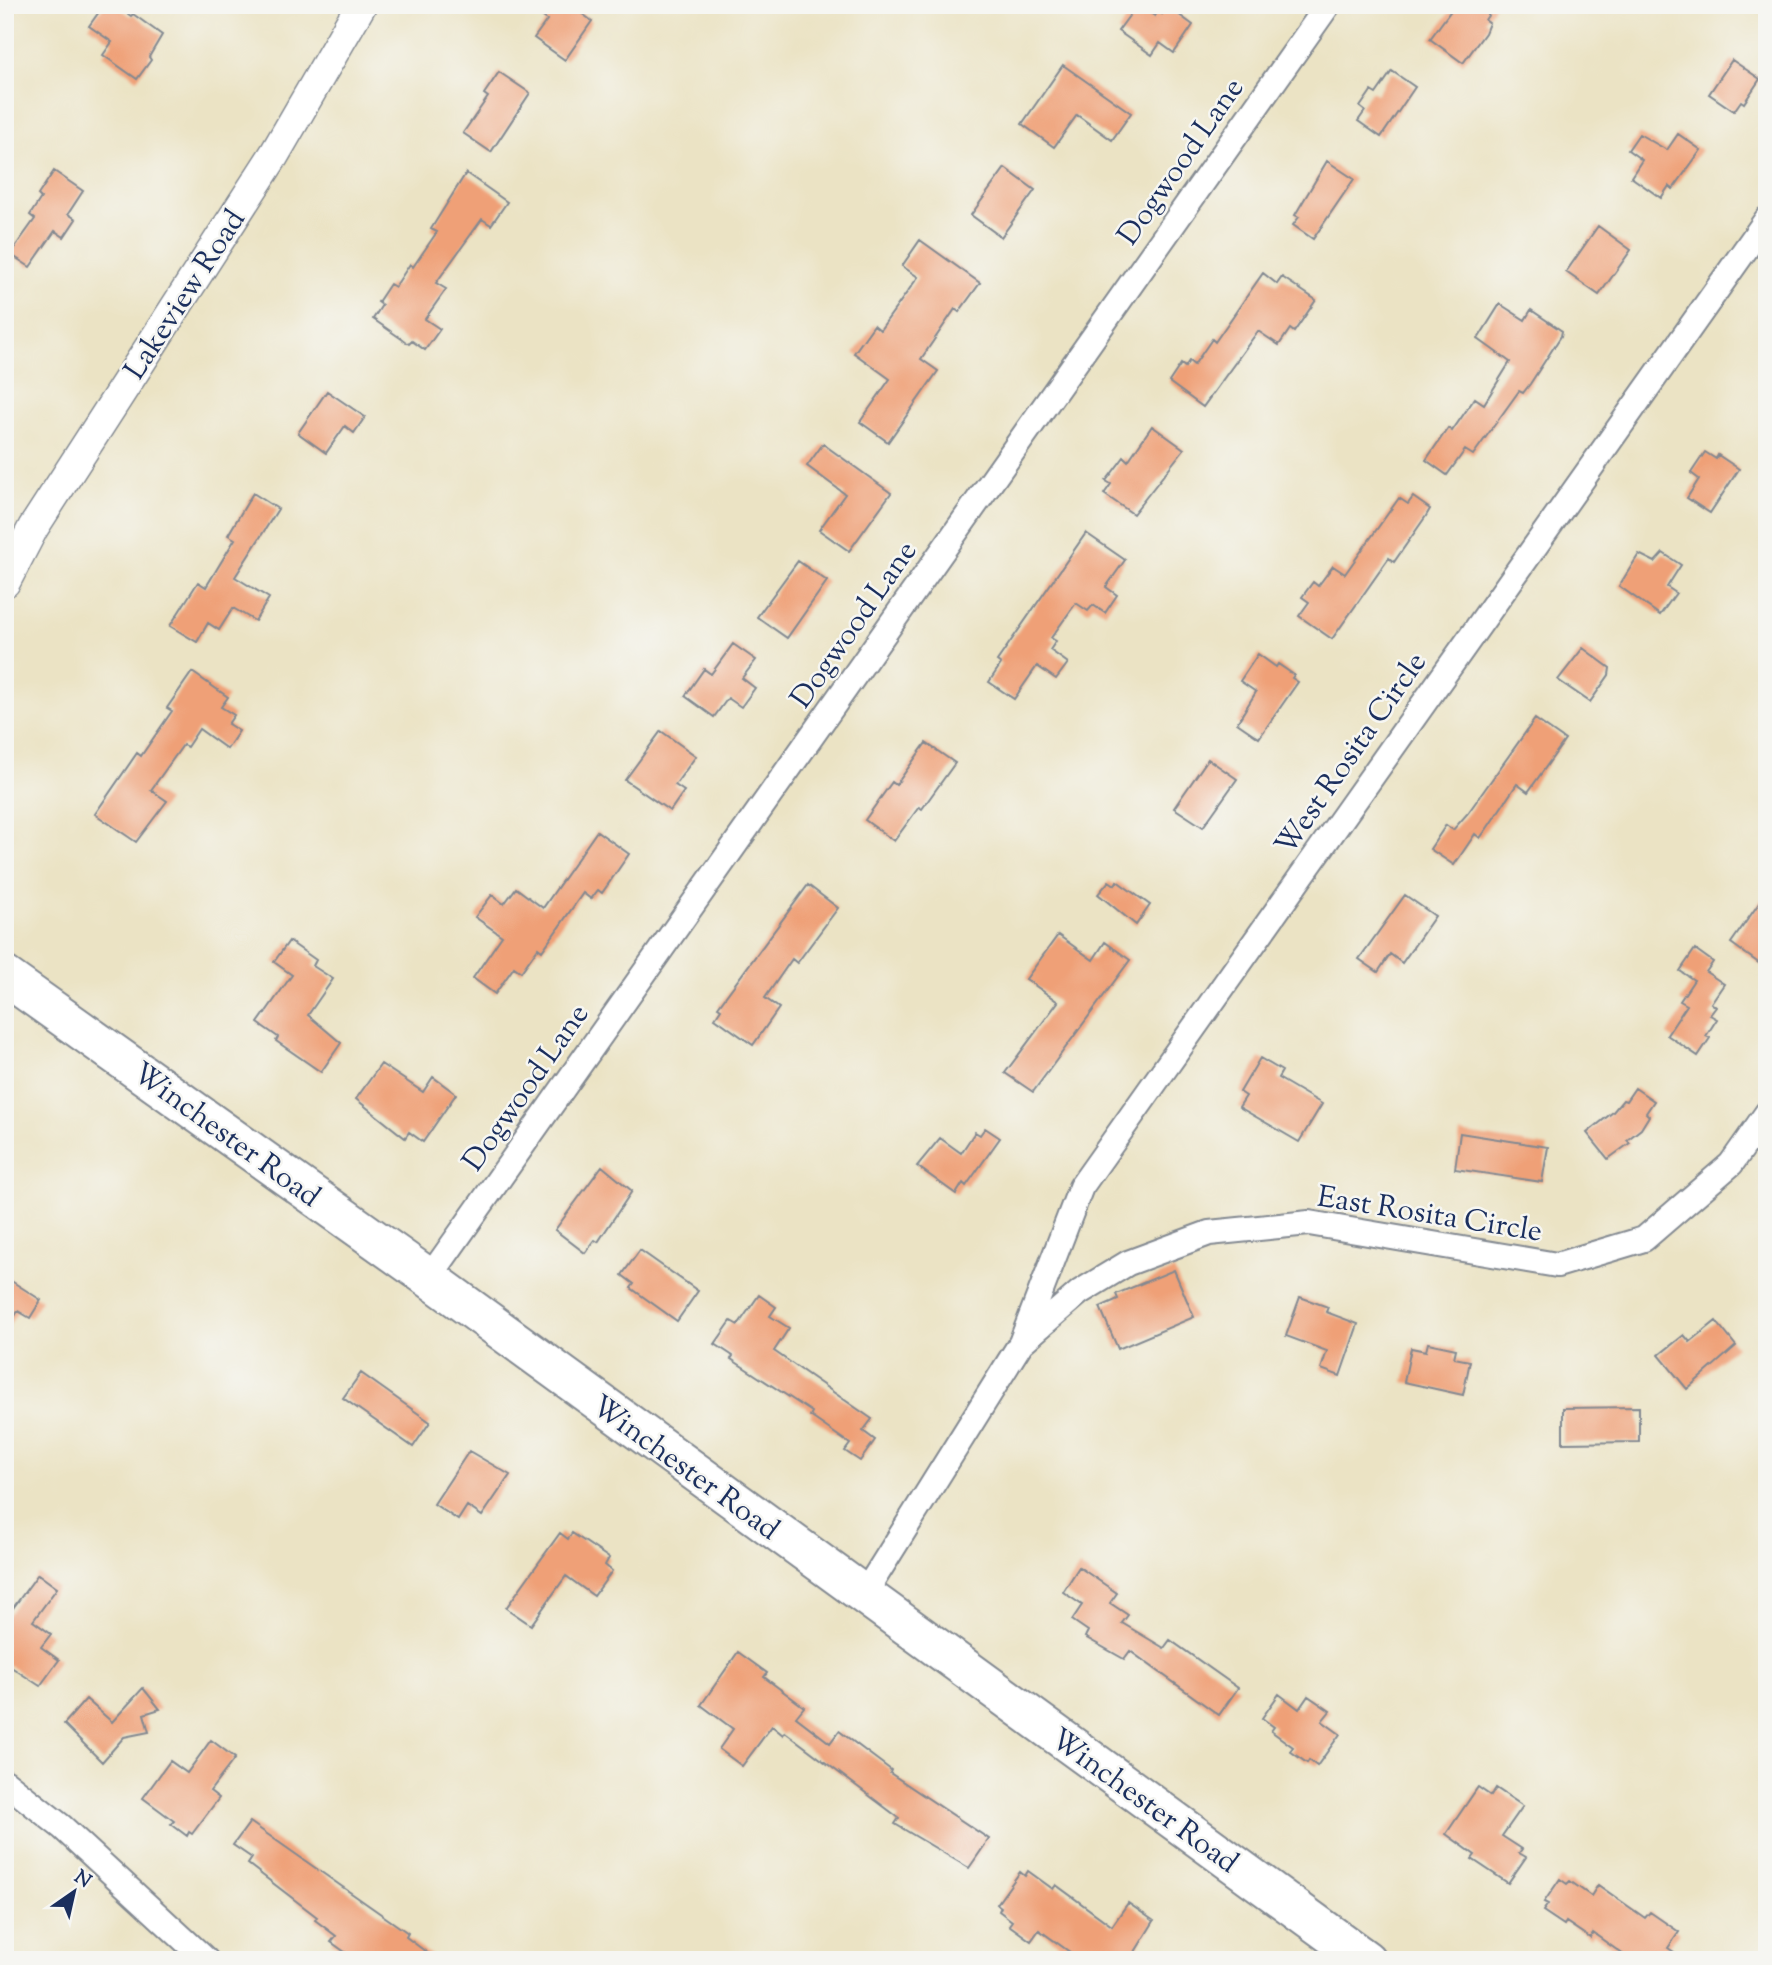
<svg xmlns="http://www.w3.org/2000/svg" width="1772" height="1965" font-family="'Sorts Mill Goudy',serif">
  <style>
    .building { fill: #efa077 }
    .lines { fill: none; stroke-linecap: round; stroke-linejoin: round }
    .minor-casing { stroke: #838991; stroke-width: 28 }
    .tertiary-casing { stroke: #838991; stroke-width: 33 }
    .primary-casing { stroke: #838991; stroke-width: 42 }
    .minor { stroke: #fff; stroke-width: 24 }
    .tertiary { stroke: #fff; stroke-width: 30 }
    .primary { stroke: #fff; stroke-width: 38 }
    .labels { text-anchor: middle; stroke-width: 5; stroke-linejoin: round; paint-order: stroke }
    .street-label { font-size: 30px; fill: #1b2f5e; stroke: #f6f6f2 }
  </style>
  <rect width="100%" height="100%" fill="#f6f6f2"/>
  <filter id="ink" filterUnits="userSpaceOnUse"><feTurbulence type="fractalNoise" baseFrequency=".0143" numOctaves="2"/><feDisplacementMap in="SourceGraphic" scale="14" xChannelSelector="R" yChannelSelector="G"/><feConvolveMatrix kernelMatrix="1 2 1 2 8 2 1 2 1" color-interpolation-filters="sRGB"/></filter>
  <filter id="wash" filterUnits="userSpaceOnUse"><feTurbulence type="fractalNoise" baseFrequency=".00686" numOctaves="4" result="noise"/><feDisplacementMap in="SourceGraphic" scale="28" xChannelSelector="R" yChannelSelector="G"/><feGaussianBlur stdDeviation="1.57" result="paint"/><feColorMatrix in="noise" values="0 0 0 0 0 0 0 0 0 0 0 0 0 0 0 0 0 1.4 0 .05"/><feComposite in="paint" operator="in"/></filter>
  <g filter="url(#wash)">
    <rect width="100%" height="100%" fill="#ebe3c4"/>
    <g id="blocks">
      <path class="building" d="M104,5H115L131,16L133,14L162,35L149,57L151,60L137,79L103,55L112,42L89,26Z
        M527,5H570L592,21L565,60L534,38L547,20Z
        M1137,5L1155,16L1158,11L1162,14L1167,6L1193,25L1174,53L1160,43L1152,55L1118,31Z
        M1455,5H1495L1485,20L1489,23L1485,33L1463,63L1430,39Z
        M1732,60L1760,79L1744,103L1741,101L1734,111L1709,94Z
        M1063,65L1131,113L1112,140L1077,115L1054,147L1022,124Z
        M1392,71L1415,87L1381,137L1358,121L1365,111L1360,107L1371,91L1376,94Z
        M499,72L530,93L491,152L463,133L488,97L484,94Z
        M1639,134L1667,150L1678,134L1701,150L1673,189L1669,186L1661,198L1631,177L1642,160L1628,150Z
        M1327,161L1354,179L1313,239L1293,225L1299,217L1295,215Z
        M1005,168L1035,190L1001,237L971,215Z
        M54,171L83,191L68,214L76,219L64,237L55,231L30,267L10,254L35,219L30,215L41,198L38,195Z
        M466,173L507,202L491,225L482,219L436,283L446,289L425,319L440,329L425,350L412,341L409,344L373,319L382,305L378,302L390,284L395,287L410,264L413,267L437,232L431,229Z
        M1598,226L1631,250L1599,295L1566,272Z
        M920,240L980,283L959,312L955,309L921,359L938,371L888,442L860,422L890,379L854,353L874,325L880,330L918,277L902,266Z
        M1263,273L1277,284L1282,277L1316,300L1294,332L1290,329L1279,345L1258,331L1203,407L1169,382L1181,364L1185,367L1189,361L1194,365L1212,339L1215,342Z
        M1500,304L1525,320L1531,310L1562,331L1561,336L1530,384L1523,393L1519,391L1473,455L1465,450L1447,475L1426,460L1448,428L1452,431L1475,398L1484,404L1510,362L1478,339Z
        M327,391L365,417L354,433L345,426L326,453L298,433Z
        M1152,426L1184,449L1133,514L1104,494L1111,484L1106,481L1124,457L1128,461Z
        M823,444L891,493L849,551L819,530L845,494L807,466Z
        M1705,452L1716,459L1718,455L1739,469L1710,513L1687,498L1699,479L1691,473Z
        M253,493L278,509L235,577L269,598L255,621L233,608L219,630L208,623L197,642L170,626L198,582L206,587L235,539L228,535Z
        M1413,497L1430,509L1426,516L1394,562L1389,558L1332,639L1299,616L1309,602L1302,597L1313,582L1318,586L1333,566L1345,574L1399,498L1408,504Z
        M1086,533L1125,560L1106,587L1117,595L1105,613L1093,605L1088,611L1076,603L1051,638L1056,641L1050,650L1068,663L1056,679L1037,666L1014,699L989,682L1001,664L997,661Z
        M1663,553L1681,565L1667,587L1676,593L1660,615L1619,586L1639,554L1655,562Z
        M798,561L827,581L787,638L757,617Z
        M733,644L756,660L742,678L755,688L741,707L728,698L714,717L685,696L704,669L711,674Z
        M1583,648L1610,668L1609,675L1590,702L1558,680Z
        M1258,654L1276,667L1278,664L1294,675L1292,678L1298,682L1259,738L1237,723L1256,692L1240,681Z
        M192,672L228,697L221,707L234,715L228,724L239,731L227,749L199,729L187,747L183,745L151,790L167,801L136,842L95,814L137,753L141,756L172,711L167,708Z
        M1535,719L1565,740L1528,792L1517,784L1486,830L1480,838L1475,834L1454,865L1430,849L1446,825L1453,830L1468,813Z
        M661,731L696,756L675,785L684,791L670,811L625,780Z
        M926,743L955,763L922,809L919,807L894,841L865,820L892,782L896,785Z
        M1208,759L1237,779L1203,827L1174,808Z
        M597,831L629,854L602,893L598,890L591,899L583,893L542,951L538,948L521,972L514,967L495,994L473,978L502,936L475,917L492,895L504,904L516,888L543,908Z
        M1109,881L1115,885L1117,881L1150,905L1136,925L1098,894Z
        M808,885L838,908L797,963L792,959L765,998L779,1008L753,1045L715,1018L721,1009L718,1007Z
        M1767,892V969L1731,943Z
        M1405,895L1435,916L1402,963L1390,954L1378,972L1359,959Z
        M1058,935L1093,960L1105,942L1130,960L1033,1092L1005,1073L1058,1002L1026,979Z
        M289,941L316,960L313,966L333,979L308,1015L341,1043L321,1072L276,1041L278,1037L258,1023L292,975L274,962Z
        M1695,949L1713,962L1706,972L1724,984L1711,1003L1716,1007L1710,1015L1717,1019L1706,1036L1710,1038L1698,1056L1667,1035L1687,1005L1680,1001L1694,980L1680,971Z
        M1260,1058L1282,1071L1278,1078L1322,1104L1299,1142L1239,1107L1246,1096L1240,1092Z
        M381,1064L423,1092L433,1077L456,1094L423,1142L409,1132L405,1138L356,1099Z
        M1635,1088L1654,1101L1646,1113L1649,1116L1641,1129L1627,1140L1630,1143L1608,1159L1587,1133L1613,1112L1623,1100L1626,1101Z
        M985,1128L1000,1138L966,1186L963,1183L956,1194L917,1166L940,1138L961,1153L975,1132L980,1135Z
        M1460,1133L1548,1147L1542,1182L1455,1169Z
        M602,1166L632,1191L598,1242L595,1240L585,1253L555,1230Z
        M640,1250L698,1291L677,1321L631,1288L634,1284L622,1275Z
        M1174,1270L1194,1317L1118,1349L1100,1307L1118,1299L1116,1294Z
        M5,1277L41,1300L30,1318L18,1311L5,1332Z
        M759,1295L776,1307L770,1316L789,1328L774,1351L872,1419L863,1431L875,1440L860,1461L845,1451L850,1444L810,1416L812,1412L731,1359L733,1356L715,1344L731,1321L738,1325Z
        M1300,1297L1328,1307L1326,1312L1358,1324L1340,1376L1321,1369L1327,1351L1286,1336Z
        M1716,1321L1736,1346L1687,1389L1659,1355L1684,1335L1690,1342Z
        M1428,1343L1456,1349L1454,1358L1470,1361L1463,1395L1404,1382L1411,1348L1426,1351Z
        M361,1373L430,1422L413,1447L343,1398Z
        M1639,1407V1442L1563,1443V1408Z
        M469,1451L510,1475L482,1516L467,1506L458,1520L434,1504Z
        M560,1533L568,1539L572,1533L609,1558L605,1565L612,1571L594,1596L566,1576L531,1625L506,1608Z
        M1079,1567L1117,1593L1110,1603L1128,1615L1122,1623L1164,1648L1170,1640L1238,1688L1219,1715L1130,1651L1124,1659L1085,1637L1088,1631L1072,1620L1082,1605L1063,1592Z
        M38,1574L57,1588L33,1621L51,1634L41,1647L59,1660L40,1686L5,1663V1619Z
        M738,1652L767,1673L764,1677L804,1707L796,1717L830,1743L839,1731L891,1770L890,1773L989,1839L969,1868L895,1824L899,1818L785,1732L783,1735L772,1726L742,1766L719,1749L733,1729L701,1705Z
        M143,1688L160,1709L144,1714L149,1732L124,1737L102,1762L64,1724L86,1699L112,1722Z
        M1279,1694L1299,1709L1308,1696L1330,1711L1322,1721L1340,1734L1317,1766L1309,1760L1307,1763L1290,1751L1293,1747L1271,1731L1274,1727L1262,1718Z
        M211,1740L235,1758L210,1791L219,1798L192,1834L189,1832L187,1836L171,1824L174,1821L143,1798L170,1761L187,1773Z
        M1478,1787L1491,1796L1496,1788L1523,1806L1502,1836L1522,1849L1519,1853L1526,1857L1508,1883L1472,1859L1475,1855L1446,1834Z
        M250,1822L408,1933L406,1937L437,1960H356L331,1942L336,1936L315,1920L317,1917L248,1864L252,1858L233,1845Z
        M1028,1871L1053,1889L1056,1885L1112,1926L1128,1903L1154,1921L1130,1960H1081L1039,1930L1031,1941L1009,1925L1012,1921L999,1911L1001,1907L997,1904L1020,1872L1025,1876Z
        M1560,1879L1567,1884L1570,1881L1591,1896L1598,1885L1645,1918L1650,1912L1679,1932L1668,1948L1686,1960H1631L1593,1933L1590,1938L1566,1922L1564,1925L1543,1911L1548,1904L1544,1902Z"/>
    </g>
  </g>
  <g filter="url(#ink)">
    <use href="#blocks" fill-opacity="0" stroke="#838991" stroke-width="2"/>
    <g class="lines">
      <defs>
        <path id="minor" d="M429,1278L1328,5
          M1021,1343L1081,1187L1767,219
          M863,1596L1021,1343L1080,1292L1128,1263L1209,1233L1309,1223L1557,1265L1644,1239L1731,1164L1767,1113
          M5,1782L62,1827L206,1960"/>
        <path id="tertiary" d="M5,582L33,528L274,155L361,5"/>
        <path id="primary" d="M5,976L429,1278L1366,1960"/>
      </defs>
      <use href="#minor" class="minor-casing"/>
      <use href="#tertiary" class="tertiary-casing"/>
      <use href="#primary" class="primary-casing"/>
      <use href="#minor" class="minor"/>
      <use href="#tertiary" class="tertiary"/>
      <use href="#primary" class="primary"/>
    </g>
  </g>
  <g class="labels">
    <g class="street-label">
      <text transform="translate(1180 161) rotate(-55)" y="10">Dogwood Lane</text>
      <text transform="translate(184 294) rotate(-57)" y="10">Lakeview Road</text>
      <text transform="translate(853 624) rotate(-55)" y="10">Dogwood Lane</text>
      <text transform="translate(1350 753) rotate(-55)" y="10">West Rosita Circle</text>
      <text transform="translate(525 1087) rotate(-55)" y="10">Dogwood Lane</text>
      <text transform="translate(227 1134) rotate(36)" y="10">Winchester Road</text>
      <text transform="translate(1430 1213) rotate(9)" y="10">East Rosita Circle</text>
      <text transform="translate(686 1467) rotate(36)" y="10">Winchester Road</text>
      <text transform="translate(1145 1800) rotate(36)" y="10">Winchester Road</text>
    </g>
  </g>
  <rect width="1772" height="1965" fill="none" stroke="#f6f6f2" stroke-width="28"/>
  <g transform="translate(74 1892) rotate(34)" stroke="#f6f6f2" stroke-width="5" paint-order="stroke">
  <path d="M0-5L12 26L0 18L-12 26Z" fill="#1b2f5e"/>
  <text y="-10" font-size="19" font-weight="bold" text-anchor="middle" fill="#1b2f5e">N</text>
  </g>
</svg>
